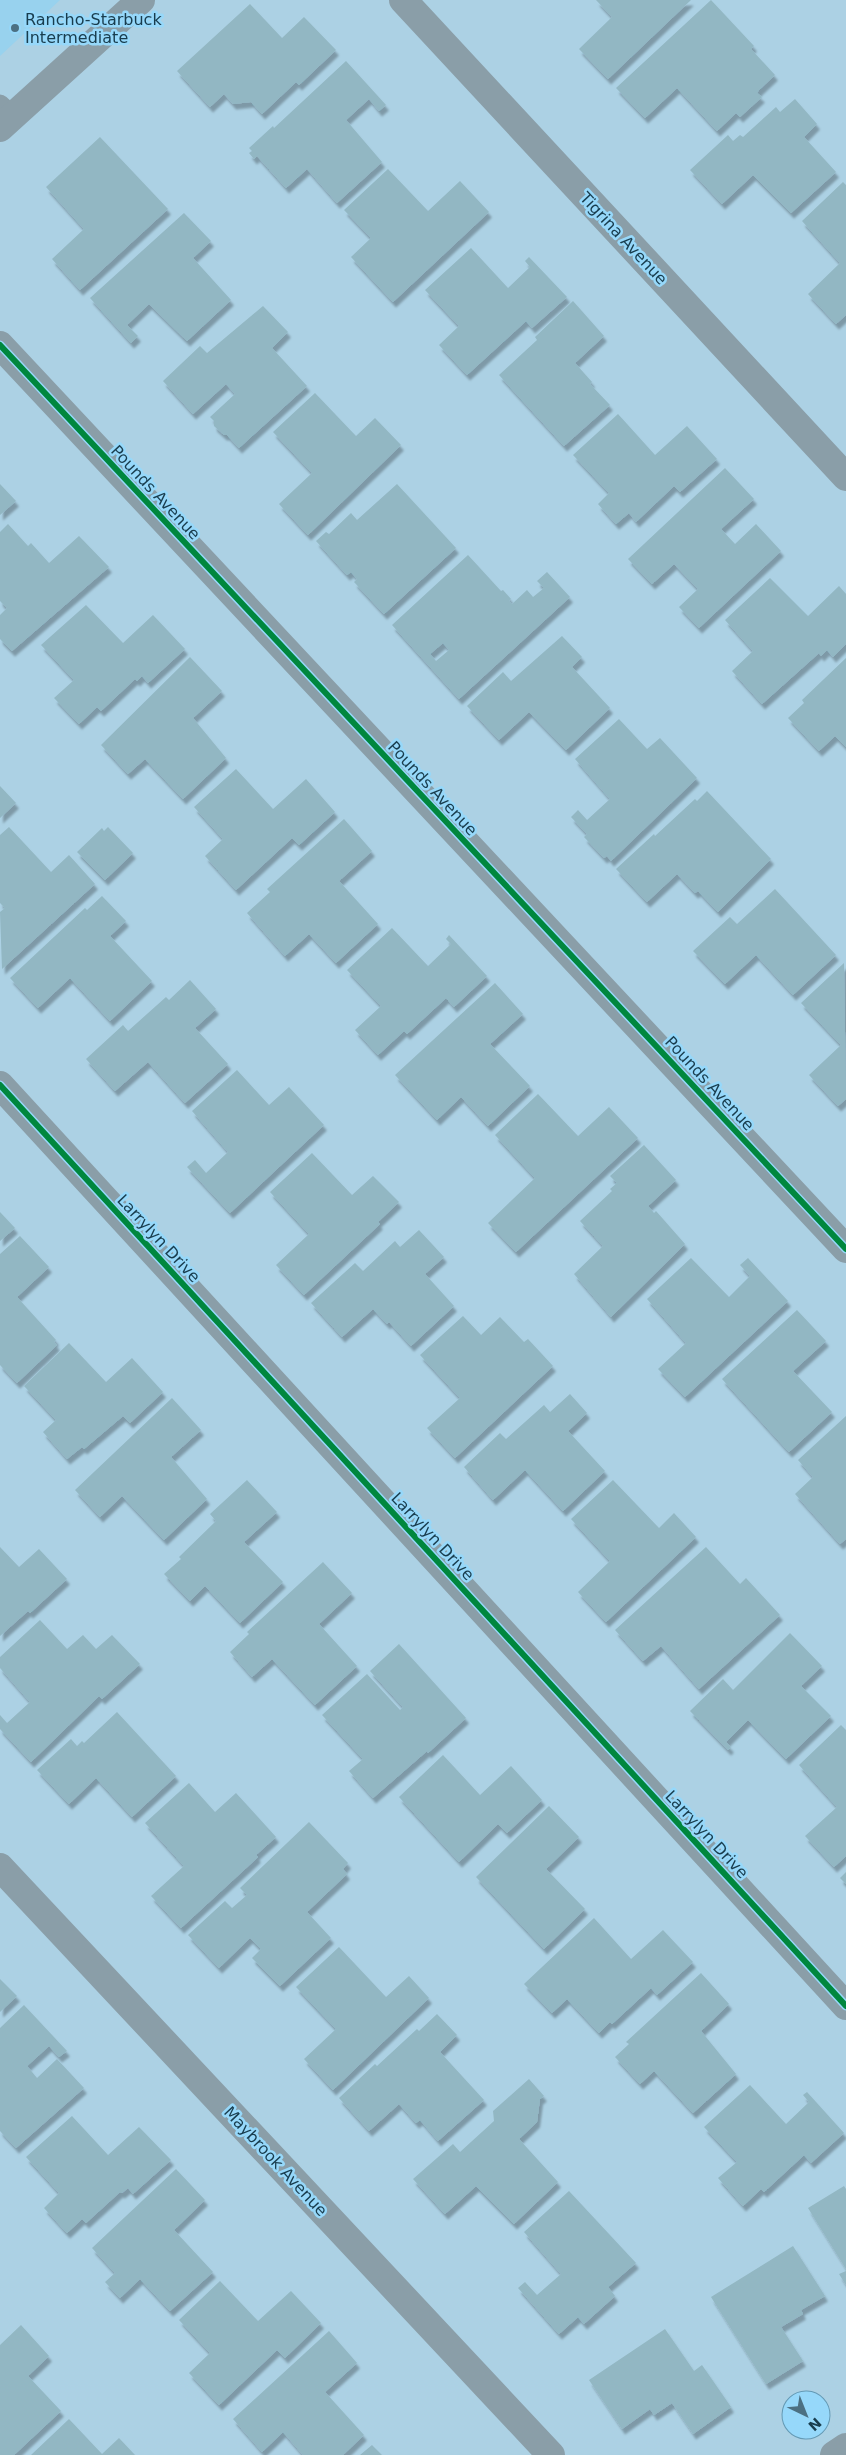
<svg xmlns="http://www.w3.org/2000/svg" width="846" height="2455" font-family="'DejaVu Sans',sans-serif">
  <style>
    .built { fill: #98d2ee }
    .building { fill: #92b7c3; fill-rule: evenodd; filter: url(#shadow) }
    .lines { fill: none; stroke-linecap: round; stroke-linejoin: round }
    .lane { stroke: #8a9ea8; stroke-width: 19 }
    .street { stroke: #8a9ea8; stroke-width: 28 }
    .cycleway-casing { stroke: #96d8fa; stroke-width: 9 }
    .cycleway { stroke: #00873e; stroke-width: 6 }
    .poi-dot { fill: #4c7082; stroke: #96d8fa; stroke-width: 2 }
    .labels { text-anchor: middle; stroke-width: 5; stroke-linejoin: round; paint-order: stroke }
    .poi-label { font-size: 16px; fill: #183c4d; stroke: #96d8fa; text-anchor: start }
    .street-label { font-size: 16px; fill: #183c4d; stroke: #96d8fa }
  </style>
  <defs>
    <filter id="shadow"><feDropShadow dx="3" dy="5.5" stdDeviation="1" flood-color="#0004"/></filter>
  </defs>
  <rect width="100%" height="100%" fill="#acd1e4"/>
  <path class="built" d="M0,0H60L0,56Z"/>
  <path class="building" d="M596,0H691L608,79L579,49L612,17Z
    M711,0L754,46L751,49L775,75L759,90L757,93L762,97L740,117L736,113L717,131L677,88L645,118L616,88Z
    M250,4L282,38L304,17L336,50L299,85L296,82L262,114L251,102L233,104L224,94L210,107L177,71Z
    M346,61L386,105L379,111L369,99L346,120L382,162L337,203L307,169L286,188L257,156L254,159L249,153L252,151L249,148L273,126L274,128Z
    M795,99L817,124L804,137L836,172L791,213L753,175L722,204L690,170L728,135L733,141L740,135L743,137L776,107L780,112Z
    M100,137L168,209L80,290L52,259L84,229L46,187Z
    M388,169L428,211L460,181L489,212L393,302L351,257L371,238L344,210Z
    M843,182L846,185V315L836,324L808,294L840,263L802,221Z
    M184,213L211,241L193,258L231,300L187,341L149,304L127,325L138,336L131,343L90,298Z
    M471,248L508,288L530,267L525,261L529,257L567,297L532,328L526,321L467,375L439,345L459,326L425,290Z
    M573,301L604,336L575,363L592,382L590,384L610,405L564,446L499,375L537,340L535,337Z
    M263,306L288,332L272,348L307,386L239,448L227,435H224L214,426V421L210,417L235,394L226,384L193,414L163,381L200,346L207,353Z
    M315,393L356,436L375,418L401,445L308,535L279,504L312,473L273,432Z
    M618,414L655,455L687,426L717,459L680,492L674,486L636,522L629,513L616,524L598,504L609,493L573,455Z
    M725,468L754,499L721,529L735,544L756,524L781,551L699,628L679,607L698,589L674,564L652,584L628,559Z
    M0,484L16,501L0,515Z
    M397,484L456,548L384,614L354,582L357,579L351,572L347,575L316,541L326,532L329,534L351,513L357,520Z
    M8,524L28,546L31,543L49,563L79,536L109,567L12,651L0,639V615L7,608L0,601V532Z
    M468,555L501,591L503,590L511,599L509,601L512,604L527,590L533,597L544,588L537,581L547,572L570,597L459,699L392,625ZM443,643L449,650L436,661L430,654Z
    M770,578L808,616L839,586L846,594V644L833,657L827,650L821,656L819,653L762,704L732,671L753,651L725,620Z
    M86,605L123,643L153,615L185,649L148,683L142,676L137,681L135,679L101,711L97,707L79,724L54,698L74,680L41,645Z
    M562,636L582,657L572,667L610,708L566,750L529,712L499,740L467,706L503,672L511,681Z
    M190,657L222,691L193,718L226,758L183,799L145,759L128,774L101,745Z
    M846,658V747L835,736L819,751L788,718L804,703L802,700Z
    M619,719L647,749L660,738L697,778L611,861L607,856L604,858L584,837L587,834L571,817L578,810L587,820L610,799L575,759Z
    M236,769L273,809L306,779L335,812L299,845L292,838L236,890L205,856L223,839L194,807Z
    M0,786L16,803L0,818Z
    M707,791L771,859L718,912L698,891L695,893L677,874L647,902L616,869L654,834L655,836L695,799L697,801Z
    M344,819L372,851L339,881L378,924L336,963L309,934L285,956L247,913L270,892L267,889Z
    M9,827L51,872L69,855L95,884L2,969L0,912L5,908L0,903V835Z
    M108,827L133,853L105,880L77,852L102,828L104,831Z
    M775,889L836,955L793,995L756,955L725,984L693,951L730,917L737,924Z
    M102,896L126,921L110,936L152,981L110,1021L70,978L38,1008L10,978L85,908L87,910Z
    M392,928L428,966L451,944L446,939L449,935L487,976L454,1007L446,998L407,1034L404,1031L378,1055L355,1030L381,1006L347,970Z
    M844,963L846,1099L838,1106L809,1075L841,1045L801,1003Z
    M190,980L216,1009L195,1028L228,1064L185,1103L148,1062L115,1091L86,1059L123,1025L128,1031L166,997L169,1000Z
    M495,983L523,1014L490,1044L530,1086L488,1126L461,1097L437,1120L395,1075Z
    M237,1070L269,1105L289,1087L324,1125L230,1213L187,1167L195,1160L206,1173L228,1152L192,1111Z
    M538,1094L578,1136L609,1107L638,1138L516,1252L488,1223L535,1178L495,1135Z
    M644,1145L676,1180L648,1206L654,1213L656,1211L685,1244L611,1317L574,1274L603,1246L580,1221L612,1191L610,1189L617,1183L610,1176Z
    M312,1153L352,1195L373,1176L399,1202L378,1222L380,1224L304,1295L276,1265L309,1234L270,1192Z
    M0,1212L15,1228L0,1241Z
    M419,1230L444,1257L425,1274L454,1306L411,1346L389,1322L387,1324L373,1309L342,1337L311,1303L355,1263L363,1271L395,1241L400,1247Z
    M20,1236L49,1267L17,1297L56,1340L54,1342L57,1345L17,1383L0,1365V1254Z
    M691,1258L729,1297L750,1276L740,1265L748,1258L788,1301L685,1397L658,1369L686,1343L647,1299Z
    M797,1310L826,1341L793,1371L832,1412L789,1452L722,1379Z
    M463,1316L481,1335L500,1317L524,1342L528,1339L553,1366L455,1458L427,1428L460,1398L420,1355Z
    M69,1343L106,1382L132,1358L163,1392L130,1423L123,1416L84,1449L82,1447L67,1459L43,1432L56,1420L24,1386Z
    M570,1394L587,1413L568,1431L605,1471L563,1511L525,1470L493,1500L464,1467L500,1433L506,1439L544,1405L550,1412Z
    M172,1398L201,1430L171,1457L207,1499L164,1540L122,1496L100,1517L75,1490Z
    M846,1416V1539L840,1544L795,1494L813,1477L798,1460Z
    M247,1480L277,1512L244,1542L283,1582L240,1623L205,1586L190,1601L164,1574L181,1559L179,1557L216,1521L210,1514Z
    M613,1480L659,1528L674,1513L696,1537L606,1622L578,1592L610,1561L571,1519Z
    M0,1547L19,1567L39,1549L67,1579L30,1613L28,1611L0,1636Z
    M706,1547L740,1584L746,1578L780,1615L699,1689L661,1646L643,1661L615,1630Z
    M323,1562L352,1593L319,1624L357,1666L315,1705L272,1659L252,1677L230,1652L249,1634L247,1632Z
    M40,1620L67,1649L83,1635L96,1649L112,1635L140,1664L102,1699L99,1696L31,1762L0,1729V1715L7,1723L30,1702L0,1668V1657Z
    M790,1633L822,1666L801,1686L831,1716L786,1759L748,1720L726,1742L731,1747L728,1750L690,1711L723,1679L733,1690Z
    M399,1644L466,1718L428,1753L427,1751L373,1798L349,1771L363,1759L322,1715L367,1674L400,1710L403,1707L370,1671Z
    M117,1712L176,1776L132,1817L96,1778L69,1804L37,1770L71,1739L77,1746L82,1741L84,1743Z
    M841,1725L846,1730V1856L834,1867L805,1836L837,1807L799,1765Z
    M443,1755L480,1795L511,1766L542,1800L507,1833L498,1824L459,1862L399,1797Z
    M189,1783L215,1812L236,1793L276,1837L256,1855L258,1857L181,1928L151,1896L184,1866L145,1823Z
    M549,1806L579,1837L546,1869L585,1909L544,1949L476,1877Z
    M309,1822L348,1863L343,1869L347,1874L307,1912L331,1938L280,1986L252,1958L261,1949L250,1938L219,1968L188,1935L225,1901L232,1908L247,1895L240,1888Z
    M846,1872V1884L840,1878Z
    M594,1918L631,1959L663,1930L693,1962L657,1995L651,1988L612,2024L610,2022L599,2033L567,1999L552,2013L524,1984Z
    M339,1947L386,1997L409,1976L429,1998L333,2090L304,2059L336,2029L296,1987Z
    M701,1973L729,2004L701,2031L736,2074L693,2113L654,2071L640,2084L615,2057L629,2044L626,2042Z
    M0,1979L17,1996L0,2012Z
    M24,2005L67,2051L59,2057L49,2046L27,2066L37,2078L57,2059L84,2088L16,2148L0,2131V2028Z
    M437,2014L457,2035L440,2052L484,2100L438,2141L420,2120L416,2123L399,2104L369,2131L339,2098L375,2064L377,2066L417,2029L419,2031Z
    M529,2079L544,2096L540,2099L537,2122L519,2139L558,2182L514,2224L476,2186L445,2214L413,2179L453,2144L460,2152L494,2121L493,2111Z
    M750,2085L786,2124L809,2102L803,2095L807,2092L844,2133L811,2163L804,2155L764,2192L761,2189L743,2206L718,2178L737,2162L704,2127Z
    M72,2116L108,2155L139,2127L171,2160L133,2194L128,2188L122,2193L120,2192L86,2223L82,2219L67,2233L44,2208L59,2193L26,2157Z
    M176,2169L205,2200L174,2230L213,2272L170,2311L140,2279L120,2298L105,2282L115,2273L92,2248Z
    M844,2186L846,2189V2269L808,2208Z
    M569,2191L636,2263L608,2287L615,2296L584,2324L578,2317L559,2334L518,2288L525,2282L537,2295L561,2274L524,2232Z
    M793,2246L825,2296L801,2310L803,2314L781,2327L803,2361L766,2384L711,2297Z
    M846,2271V2285L839,2274Z
    M220,2281L258,2321L291,2291L321,2323L285,2358L277,2350L219,2405L189,2373L210,2353L179,2320Z
    M21,2325L49,2356L28,2376L61,2411L14,2455H0V2345Z
    M665,2329L694,2371L702,2365L731,2407L693,2434L672,2403L654,2415L650,2409L622,2429L589,2380Z
    M329,2331L357,2363L325,2392L364,2435L343,2455H303L283,2432L262,2452L233,2419Z
    M69,2419L102,2454L119,2438L135,2455H31Z
    M372,2445L382,2455H360Z"/>
  <g class="lines">
    <path class="lane" d="M0,104L13,116"/>
    <path class="street" d="M403,0L846,477
      M0,128L141,0
      M0,345L846,1249
      M0,1085L846,2006
      M0,1867L551,2455
      M834,2455L846,2447"/>
    <defs>
      <path id="cycleway" d="M0,345L846,1249
        M0,1085L846,2006"/>
    </defs>
    <use href="#cycleway" class="cycleway-casing"/>
    <use href="#cycleway" class="cycleway"/>
  </g>
  <circle class="poi-dot" cx="15" cy="28" r="5"/>
  <g class="labels">
    <g class="poi-label">
      <text x="25" y="25">Rancho-Starbuck<tspan x="25" dy="18">Intermediate</tspan></text>
    </g>
    <g class="street-label">
      <text transform="translate(624 238) rotate(47)" y="6">Tigrina Avenue</text>
      <text transform="translate(156 492) rotate(47)" y="6">Pounds Avenue</text>
      <text transform="translate(433 788) rotate(47)" y="6">Pounds Avenue</text>
      <text transform="translate(710 1083) rotate(47)" y="6">Pounds Avenue</text>
      <text transform="translate(159 1238) rotate(47)" y="6">Larrylyn Drive</text>
      <text transform="translate(433 1536) rotate(47)" y="6">Larrylyn Drive</text>
      <text transform="translate(707 1834) rotate(47)" y="6">Larrylyn Drive</text>
      <text transform="translate(276 2161) rotate(47)" y="6">Maybrook Avenue</text>
    </g>
  </g>
  <g transform="translate(806 2415) rotate(137)"><circle r="24" fill="#96d8fa" stroke="#649ab5"/>
  <path d="M0-4L9 19L0 12L-9 19Z" fill="#4c7082"/>
  <text y="-8" font-size="14" font-weight="bold" text-anchor="middle" fill="#183c4d">N</text>
  </g>
</svg>
